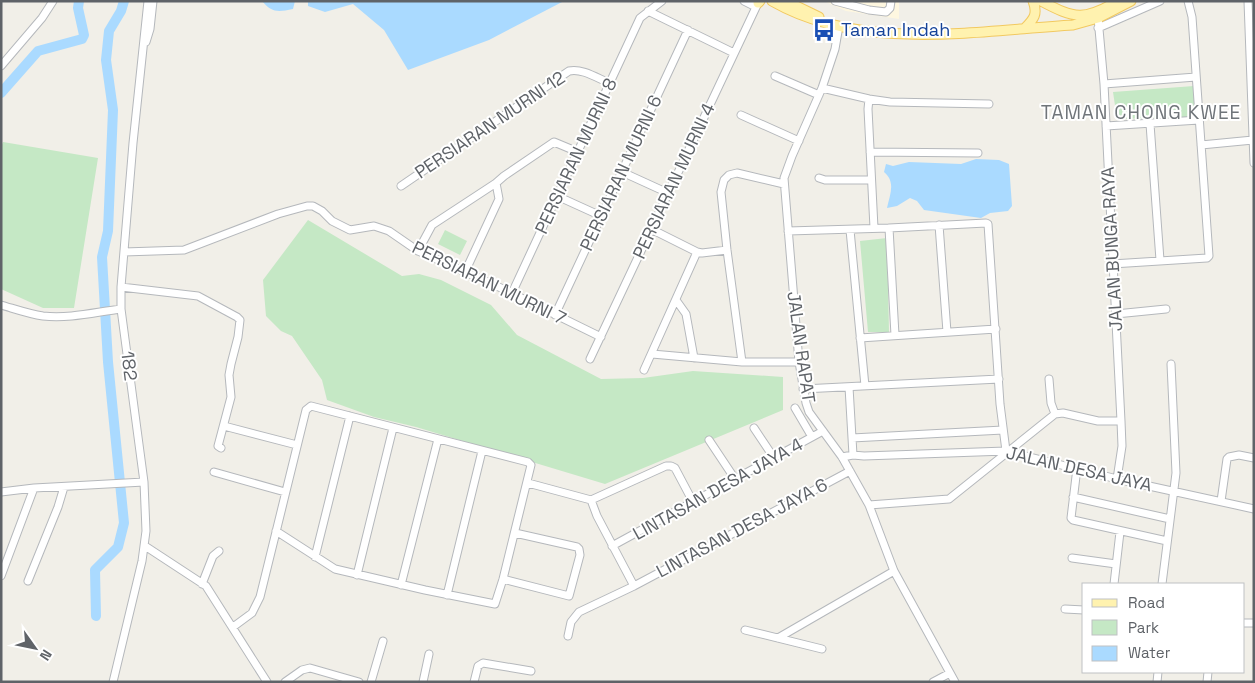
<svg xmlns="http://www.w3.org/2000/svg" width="1255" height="683" font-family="'Space Grotesk',sans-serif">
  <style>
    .commercial { fill: #fef7e0 }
    .green { fill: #c5e8c5 }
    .water { fill: #aadaff }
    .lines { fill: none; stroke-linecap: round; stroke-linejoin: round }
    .river { stroke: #aadaff; stroke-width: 10 }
    .minor-casing { stroke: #b5b8bc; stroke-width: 9 }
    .major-casing { stroke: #f2c960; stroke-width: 11 }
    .minor { stroke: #fff; stroke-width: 7 }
    .major { stroke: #fff2af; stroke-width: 9 }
    .labels { text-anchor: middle; stroke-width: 4; stroke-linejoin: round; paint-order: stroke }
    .transit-label { font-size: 18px; fill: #164399; stroke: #fff; text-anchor: start }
    .street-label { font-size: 18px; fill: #5f6368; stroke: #fff }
    .neighbourhood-label { font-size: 19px; letter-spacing: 1px; fill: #70757a; stroke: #fff }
  </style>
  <rect width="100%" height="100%" fill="#f1efe8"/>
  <path class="commercial" d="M824,1H899V19L846,11Z"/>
  <path class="green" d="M1194,86L1196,117L1117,119L1113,92Z
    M3,142L98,158L74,308H43L1,289V147Z
    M308,220L402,276L419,274L441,280L491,305L517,335L601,379L643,378L693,371L783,377V410L605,484L416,427L374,417L327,400L322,380L292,336L281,331L266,316L263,280Z
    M445,230L467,241L460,255L438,244Z
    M887,238L889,332H868L860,241Z"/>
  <path class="water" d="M262,1H295L293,9C278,12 272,13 262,1Z
    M308,1H564L489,40L408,70L384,30L353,4L325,12L308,6Z
    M976,159L999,160L1009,164L1012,206L1008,211L990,213L981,218L924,210L917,201L910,198L897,206L887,208C890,194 896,182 884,172L886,164L893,166L909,162L961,164Z"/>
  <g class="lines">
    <path class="river" d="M1,93L38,51L82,39L84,35L78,8L79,1
      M96,616L95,570L118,547L124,523L108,362L102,257L108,231L113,110L106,60L109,31L121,11L124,1"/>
    <defs>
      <path id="minor" d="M744,1L756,7
        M835,1L869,10L886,12L890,8L891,1
        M1248,1L1254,163
        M648,11L734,53
        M1098,18L1104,84L1121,421L1122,446L1117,479
        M839,26L835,49L822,88L792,156L784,178L799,362L806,403L809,412L842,457L869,505L894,571L955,682
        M1098,28L1160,1
        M146,42L150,29L153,1
        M1,66L42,18L53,1
        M775,76L819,95
        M1104,84L1196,77
        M822,88L869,99L890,102L989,104
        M869,99L868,109L874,228
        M741,115L799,141
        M1150,124L1160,260
        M1106,126L1199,120
        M1201,145L1253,140
        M870,152L978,153
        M622,172L668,193
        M819,178L825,180H871
        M401,186L569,71C582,68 597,78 609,83
        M557,196L601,216
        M939,225L947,332
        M889,228L895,335
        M651,229L697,252L702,253L727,250
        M850,230L865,386
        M788,231L889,228L986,223L988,224L1000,404L1006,451
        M418,251L432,225L496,183
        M124,252L184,250L278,214L307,206H313L322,211L332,221L350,230L374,226L389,231L418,251L501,288L601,337
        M1112,264L1207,258L1209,256L1192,17L1188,1
        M465,272L499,199L496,183L504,176L554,142L578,152
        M121,287L198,296L237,317L240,320L238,337L231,364L229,375L231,397L218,446L221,448
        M512,293L640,18L662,1
        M676,300L686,314L694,358
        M1,305C15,309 29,314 43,316C69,319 96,312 121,309
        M1116,314L1166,309
        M555,315L688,30
        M860,338L996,329
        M652,354L742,362H799
        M590,359L758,3
        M742,362L727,250L721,192L724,180L729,175L737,173L784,184
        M644,370L697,252
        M1049,379L1051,403L1055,414
        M849,387L853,455
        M803,389L999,379
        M795,408L812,437
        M224,426L297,445
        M754,428L774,458
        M852,438L1003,430
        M709,440L735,479
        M842,457L853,455L864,456L1006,451L1117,479L1254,509
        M1077,468L1071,518L1073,520L1167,541
        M214,472L285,492
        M528,483L591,500
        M1,492L34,488L144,482
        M1073,497L1170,519
        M591,500L666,466H671L675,468L693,502
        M591,500L597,516L634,586
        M1221,501L1227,459L1229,457L1239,455L1254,458
        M869,505L949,499L1055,414L1063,413L1098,421H1121
        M145,546L206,586L267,682
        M612,546L823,431
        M315,557L350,416
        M1072,558L1116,564
        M357,575L393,428
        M1,576L34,488
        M503,579L569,596L580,555L579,549L577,547L515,533
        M28,581L58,507L64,487
        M202,584L213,556L219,551
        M1114,584L1120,532
        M1162,584L1176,473L1171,364
        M401,585L438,439
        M447,595L482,451
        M1065,609L1084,610
        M1244,623H1254
        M233,627L252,613L260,597L306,410L311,406L528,462L531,465L503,579L495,604L425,590L335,569L276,531
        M745,630L822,649
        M568,636L571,622L579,612L634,586L850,471
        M778,638L894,571
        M113,682L142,561L146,531L144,482L121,309V287L133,143L148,1
        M285,682L302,670L310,668L359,682
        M371,682L383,641
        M423,682L429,654
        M474,682L478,666L483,663L531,671
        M933,682L950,673
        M1157,682L1158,672
        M1207,682L1208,672"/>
      <path id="major" d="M772,1C861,52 975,31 1073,25L1098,18L1131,1
        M786,1L819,17
        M1041,1C1075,19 1084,21 1118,1
        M758,3L760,1
        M1025,28C1034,19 1038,14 1033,1"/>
    </defs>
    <use href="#minor" class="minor-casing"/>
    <use href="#major" class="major-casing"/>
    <use href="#minor" class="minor"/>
    <use href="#major" class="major"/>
  </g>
  <defs>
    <symbol id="bus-bare" viewBox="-9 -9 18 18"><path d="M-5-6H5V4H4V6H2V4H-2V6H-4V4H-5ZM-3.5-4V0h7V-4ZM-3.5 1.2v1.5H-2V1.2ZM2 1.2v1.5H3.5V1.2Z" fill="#1a4fb4" stroke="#fff" stroke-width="2.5" paint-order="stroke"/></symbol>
  </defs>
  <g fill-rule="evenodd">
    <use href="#bus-bare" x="808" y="14" width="32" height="32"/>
  </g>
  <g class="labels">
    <g class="transit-label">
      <text x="841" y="36">Taman Indah</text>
    </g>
    <g class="street-label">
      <text transform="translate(490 125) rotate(-34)" y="6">PERSIARAN MURNI 12</text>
      <text transform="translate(576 156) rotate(-65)" y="6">PERSIARAN MURNI 8</text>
      <text transform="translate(621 173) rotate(-65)" y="6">PERSIARAN MURNI 6</text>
      <text transform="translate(674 181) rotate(-65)" y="6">PERSIARAN MURNI 4</text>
      <text transform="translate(1112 249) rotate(-93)" y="6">JALAN BUNGA RAYA</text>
      <text transform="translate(489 283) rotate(26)" y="6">PERSIARAN MURNI 7</text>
      <text transform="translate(801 347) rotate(82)" y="6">JALAN RAPAT</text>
      <text transform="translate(129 366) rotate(83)" y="6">182</text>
      <text transform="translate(1079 469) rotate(13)" y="6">JALAN DESA JAYA</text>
      <text transform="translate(718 489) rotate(-29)" y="6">LINTASAN DESA JAYA 4</text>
      <text transform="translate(742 528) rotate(-28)" y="6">LINTASAN DESA JAYA 6</text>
    </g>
    <g class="neighbourhood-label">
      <text x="1141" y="119">TAMAN CHONG KWEE</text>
    </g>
  </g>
  <rect width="1255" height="683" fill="none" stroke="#5f6368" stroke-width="5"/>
  <rect x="1082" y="583" width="162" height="90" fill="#ffffff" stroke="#bfc1c3"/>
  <rect x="1092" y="599" width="25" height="8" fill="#fff2af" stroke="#bfc1c3"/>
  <text x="1128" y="608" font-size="15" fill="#5f6368">Road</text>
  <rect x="1092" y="620" width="25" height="15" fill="#c5e8c5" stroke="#bfc1c3"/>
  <text x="1128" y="633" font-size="15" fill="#5f6368">Park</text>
  <rect x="1092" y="646" width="25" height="15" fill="#aadaff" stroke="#bfc1c3"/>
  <text x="1128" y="658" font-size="15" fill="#5f6368">Water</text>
  <g transform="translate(35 648) rotate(123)" stroke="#ffffff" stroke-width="4" paint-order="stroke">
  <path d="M0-4L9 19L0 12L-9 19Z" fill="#5f6368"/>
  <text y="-8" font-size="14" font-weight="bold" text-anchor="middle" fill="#5f6368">N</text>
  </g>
</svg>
